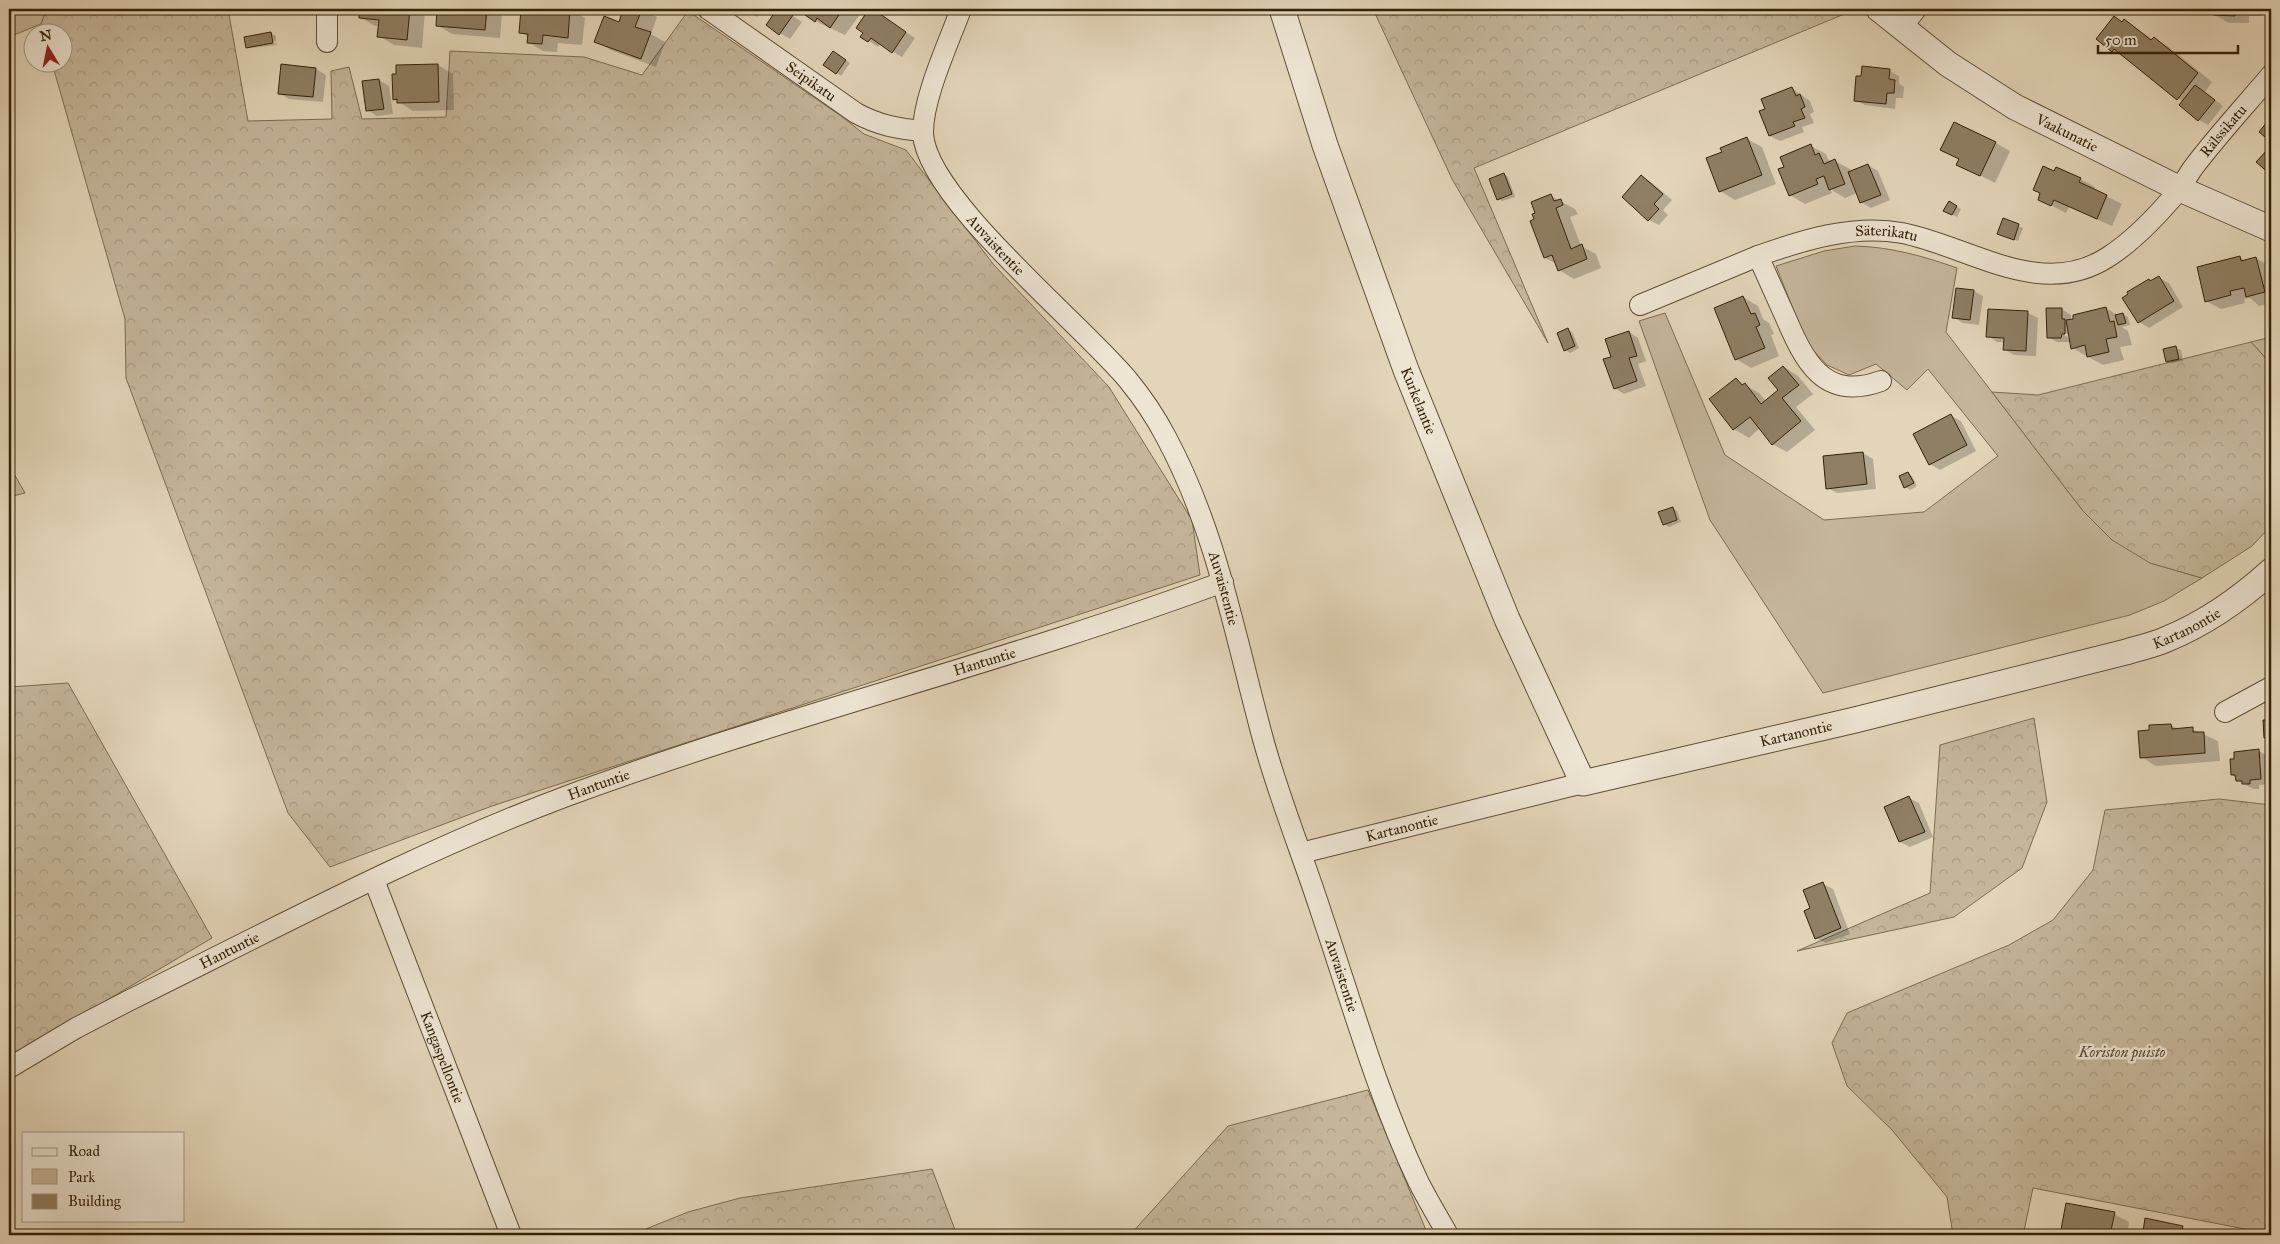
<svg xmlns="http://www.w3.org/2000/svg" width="2280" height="1244" font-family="'IM FELL Great Primer',serif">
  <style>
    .green { fill: #c5b69b; stroke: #7c6c51 }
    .forest { fill: url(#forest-crowns); stroke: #7c6c51 }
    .shadow { fill: #0003; fill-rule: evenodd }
    .building { fill: #8f7f64; stroke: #332107 }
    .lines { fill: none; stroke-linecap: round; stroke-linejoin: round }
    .minor-casing { stroke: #5f4e34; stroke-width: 22 }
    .tertiary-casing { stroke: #5f4e34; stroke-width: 27 }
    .minor { stroke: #ede4d2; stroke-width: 20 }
    .tertiary { stroke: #ede4d2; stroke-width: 25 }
    .labels { text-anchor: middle; stroke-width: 5; stroke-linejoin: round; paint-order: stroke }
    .street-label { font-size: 15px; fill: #332107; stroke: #ede4d2 }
    .park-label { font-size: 15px; font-style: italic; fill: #58462c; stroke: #ede4d2 }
  </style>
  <defs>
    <pattern id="forest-crowns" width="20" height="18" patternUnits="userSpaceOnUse" patternTransform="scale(1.25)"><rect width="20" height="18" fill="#c5b69b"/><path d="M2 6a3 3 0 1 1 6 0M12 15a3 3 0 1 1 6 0" fill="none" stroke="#aa9c84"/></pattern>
  </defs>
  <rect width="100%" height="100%" fill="#e3d5b9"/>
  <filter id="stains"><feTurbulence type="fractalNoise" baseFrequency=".004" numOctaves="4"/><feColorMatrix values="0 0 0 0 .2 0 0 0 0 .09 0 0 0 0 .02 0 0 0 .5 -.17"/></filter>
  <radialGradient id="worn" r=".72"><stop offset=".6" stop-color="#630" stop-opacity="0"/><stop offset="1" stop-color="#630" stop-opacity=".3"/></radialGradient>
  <path class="green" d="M9,9H47L41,24L9,37Z
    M1855,246C1891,247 1923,256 1957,268L1946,332L2083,511L2150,563L2202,578L2164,601L2130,615L1823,693L1710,520L1639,321L1665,313L1725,455L1824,520L1924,512L1998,456L1928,369L1907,390L1876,364L1849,375L1827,365L1807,344L1776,266L1824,251Z
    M2271,337V364L2251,342Z
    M9,465L25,493L9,497Z"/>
  <path class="forest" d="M47,9H228L248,121L332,119L331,71L349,67L362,119L446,117L450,51L584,57L642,75L688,11L841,116L864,134L906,150L994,265L1109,387L1192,520L1200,575L492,806L330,867L288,813L126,378L125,319L52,63L62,62V32H43L41,24Z
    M1373,9H1853L1854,10L1474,168L1548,343L1452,179Z
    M2251,342L2271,364V526L2252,546L2202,578L2150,563L2112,540L2083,511L1992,392L2038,395Z
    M68,683L212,938L9,1058V687Z
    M2034,718L2047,802L2022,868L1954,917L1797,951L1930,893L1940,745Z
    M2219,799L2271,805V1234L2033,1188L2024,1231L2026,1235H1953L1947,1197L1892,1130L1847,1086L1832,1043L1847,1013L2009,945L2053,920L2093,870L2105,810Z
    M1368,1090L1428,1235H1130L1228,1126Z
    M932,1169L957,1235H631L688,1212L740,1198Z"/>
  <path class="shadow" d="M361,9H425L422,48L394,45L379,36L380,26H375L360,17Z
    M438,9H497L502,12L500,38L452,34L437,25Z
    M522,9H570L585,18L582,45L558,43L557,52L543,51L528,42V37L520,32Z
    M624,9H643L657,17L651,34L665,42L656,67L611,50L596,42L619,23Z
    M745,9H762L757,17Z
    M778,9H783L802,22L790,39L767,25Z
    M805,9H864L845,35L815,21Z
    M871,9L915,38L902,57L880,44L878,47L862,36L865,33L858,28Z
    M2052,9H2061L2058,12Z
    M2204,9H2261V16H2249V23H2229Z
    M2114,17L2123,22L2125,20L2153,40L2154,38L2169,47L2212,82L2205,92L2223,106L2208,125L2199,120L2183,102L2127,59L2112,51Z
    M271,33L276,36V41L249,46V48L247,47Z
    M277,43V45L249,48Z
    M838,55L850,63L841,76L837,73Z
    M282,65L316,69L326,75L323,102L289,99L279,93Z
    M438,65L453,74L454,110L413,111L394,99Z
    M1890,71L1899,76V83L1904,87L1903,98H1896L1895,109L1865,105L1855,100Z
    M379,80L389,86L393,114L377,116L367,110L363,82Z
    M1792,88L1810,101L1814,112L1810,114L1814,123L1802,127L1804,132L1780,141L1770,136L1766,110Z
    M1747,139L1762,147L1776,184L1735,200L1720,191L1723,152Z
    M1996,143L2010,151L1995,183L1958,164L1960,160L1942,150Z
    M1811,146L1826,154L1828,159L1832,162L1835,161L1850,169L1851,172L1868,165L1878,171L1890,200L1871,208L1861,202L1857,193L1845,198L1830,189L1832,193L1805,204L1790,195L1786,167Z
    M1504,174L1508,177L1515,197L1502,201L1498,199Z
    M1642,176L1651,182L1672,200L1663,210L1668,215L1659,225L1649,220Z
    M2080,179L2095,187L2094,190L2122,204L2112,226L2069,207L2066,213L2039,199L2042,194Z
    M1551,196L1575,209L1578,214L1570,217L1581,246L1596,254L1601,268L1574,279L1559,270L1557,264L1545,258L1532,222L1536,220L1537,214Z
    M1949,203L1961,209L1957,217L1945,210Z
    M2003,220L2023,228L2018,241L2003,236Z
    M2240,257L2245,261L2256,258L2271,267V303L2259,306L2250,298L2244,299L2245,303L2221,309L2206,301Z
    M2159,278L2169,283L2183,307L2149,328L2139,322L2124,298L2149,280L2152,282Z
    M1974,291L1983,296L1979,325L1963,323L1953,317Z
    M1743,297L1758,306L1763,319L1769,323L1774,334L1771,335L1779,356L1751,368L1736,359Z
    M2106,308L2119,316L2123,314L2128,317L2130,325L2122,327L2128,331L2132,345L2120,347L2124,360L2103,365L2072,348L2071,342H2057L2048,337L2062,309L2071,315V320ZM2060,330L2069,335V338L2059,332Z
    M2028,313L2038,318L2036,356L2014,355L2004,349L2005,342H1997L1988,336Z
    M1568,330L1572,332L1579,348L1570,353L1565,350Z
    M1629,332L1638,338L1646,361L1638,364L1646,386L1624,394L1615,388L1613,357Z
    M2176,348L2181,350L2183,361L2172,363L2167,361Z
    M1784,367L1798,376L1813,394L1796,407L1815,430L1787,452L1772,444L1760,428L1749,438L1734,429L1736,380L1759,393L1766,401L1779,391Z
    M1951,416L1961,421L1976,451L1940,470L1930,464Z
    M1863,453L1873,459L1876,489L1837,493L1828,488Z
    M1908,473L1912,476L1917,486L1910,490L1905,487Z
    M1672,508L1677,511L1681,522L1669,527L1664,524Z
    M2171,725L2179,730L2192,729L2218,741L2220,761L2156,766L2141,757L2151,731Z
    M2259,751L2268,756L2271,784L2259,785V789H2253L2237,780V778L2232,775Z
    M1909,798L1919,803L1933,837L1910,847L1900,842L1886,808Z
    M1823,884L1833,889L1850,934L1826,943L1816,938L1811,909Z
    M2067,1205L2114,1214L2129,1222L2127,1235H2061Z
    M2146,1220L2183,1228L2192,1233V1235H2136L2137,1232L2144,1233Z"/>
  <path class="building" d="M359,9H410L407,40L377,37L379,20L359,18Z
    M437,9H487L485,30L436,26Z
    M521,9H570L568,38L543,35L542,44L527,43L528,34L519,33Z
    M623,9H642L635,27L651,32L641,59L594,42L604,16L619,22Z
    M777,9H784L793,15L779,35L766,25Z
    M803,9H843L830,28L817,18L815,22L805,15L807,12Z
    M869,9H873L906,32L892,53L871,38L868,42L860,37L863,33L856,28Z
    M2213,9H2235V16L2213,15Z
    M2114,16L2122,22L2124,19L2151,40L2154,37L2198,73L2177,100L2114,49L2112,52L2096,39Z
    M271,32L273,43L246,48L244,37Z
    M833,51L846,60L836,74L823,65Z
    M281,64L316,68L313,97L278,94Z
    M438,64L439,102L397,103V99L393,100L392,74H396V65Z
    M1862,66L1890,69L1889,79L1895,80L1894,93H1887L1886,104L1854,101L1856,76H1861Z
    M379,79L384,109L366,111L362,81Z
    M2195,85L2215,100L2198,121L2179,105Z
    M1792,87L1796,96L1800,94L1805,107L1801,109L1805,118L1793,122L1795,126L1769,136L1759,111L1765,109L1761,99Z
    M2271,117V142L2259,132Z
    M1954,122L1996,142L1980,176L1956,165L1959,159L1940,150Z
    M1747,137L1762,175L1719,192L1706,158L1722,152L1720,148Z
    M1811,144L1815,155L1819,153L1824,164L1835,159L1845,184L1829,190L1824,176L1816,179L1818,184L1789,196L1778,169L1784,167L1780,157Z
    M2269,148L2271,150V175L2256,162Z
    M1868,164L1881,195L1860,203L1848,172Z
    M2043,166L2054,171L2056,167L2081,178L2079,182L2107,195L2097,219L2054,200L2051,206L2038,200L2040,193L2033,190Z
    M1504,173L1512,194L1497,200L1489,179Z
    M1641,175L1663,194L1654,204L1659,209L1648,221L1622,197Z
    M1551,194L1554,201L1561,199L1563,205L1556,208L1571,249L1582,244L1587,259L1558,271L1552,255L1544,258L1530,221L1534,219L1532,214L1535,213L1531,202Z
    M1949,201L1957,206L1952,215L1943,211Z
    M2003,218L2019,224L2014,240L1997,234Z
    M2240,256L2241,261L2256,257L2265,292L2246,297L2244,288L2230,291L2231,295L2205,302L2197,267Z
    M2159,276L2174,301L2138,323L2122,298L2128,294L2127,292L2149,279L2150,281Z
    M1956,288L1974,290L1970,320L1952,318Z
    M1743,296L1751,314L1755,313L1760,325L1756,327L1765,348L1735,360L1714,308Z
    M2106,307L2110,322L2114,321L2117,337L2106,339L2109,352L2087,357L2085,345L2071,349L2066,320L2073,319V315Z
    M2046,308H2062V319H2065V334H2062L2061,338H2047Z
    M1988,309L2028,311L2026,351L2003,350L2004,338L1986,337Z
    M2123,313L2126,323L2118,325L2115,315Z
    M1568,328L1575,346L1564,351L1557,333Z
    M1629,331L1637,356L1629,358L1637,381L1614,389L1603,359L1611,357L1605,339Z
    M2176,346L2179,359L2166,362L2163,349Z
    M1783,366L1799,385L1782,398L1801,421L1772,445L1750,417L1733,430L1709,399L1736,378L1742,385L1745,383L1761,404L1778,390L1768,378Z
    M1951,414L1967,445L1929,465L1913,434Z
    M1863,452L1867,484L1826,489L1823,456Z
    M1908,472L1914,483L1904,488L1899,476Z
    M1673,507L1677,520L1663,525L1658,512Z
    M2268,717H2271V742H2269V738H2264L2263,720H2269Z
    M2171,724L2172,729L2193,727V732H2204L2205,753L2140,758L2138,731L2149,730V725Z
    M2259,749L2261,779L2250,780V784H2242V781H2236L2235,775H2231L2230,759H2234V752Z
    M1909,796L1925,832L1899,842L1884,807Z
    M1823,882L1841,928L1815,939L1804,911L1810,908L1803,890Z
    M2066,1203L2115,1212L2110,1235H2060Z
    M2145,1218L2183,1226L2181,1235H2135L2136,1230L2143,1232Z"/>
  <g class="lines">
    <defs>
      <g id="minor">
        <path id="s1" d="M708,9L856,113C878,125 898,129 923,131"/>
        <path id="s2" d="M961,9C949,42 922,99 923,134C927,199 1083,325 1128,380C1142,397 1156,418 1166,437C1217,532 1235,636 1263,739C1279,798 1303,856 1322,915C1352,1004 1378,1096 1418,1181C1427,1199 1438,1217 1448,1235"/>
        <path d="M1902,27L1916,9"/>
        <path d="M327,42V9"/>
        <path d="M1640,305L1758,256"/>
        <path id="s3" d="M1881,381C1823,402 1804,360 1785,316C1776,296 1767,276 1758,256C1803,240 1854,224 1902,233C1969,246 2041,301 2108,257C2135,240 2158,215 2179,190C2184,183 2188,175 2193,168C2217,136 2245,106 2271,75"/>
        <path d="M2225,712L2271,687"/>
        <path id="s4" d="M1301,853L1583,783"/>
        <path id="s5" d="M374,880L511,1235"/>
        <path id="s6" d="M9,1068L76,1028L130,1000C274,929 417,852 567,796C783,716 1007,662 1223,582"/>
      </g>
      <g id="tertiary">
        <path id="s7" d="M1282,9L1325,145L1406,370L1507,619L1583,783L1855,720L2126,652C2139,648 2154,645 2167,639C2206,623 2240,599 2271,571"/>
        <path id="s8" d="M1879,9L1948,64L2015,107L2180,189L2271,229"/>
      </g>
    </defs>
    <use href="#minor" class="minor-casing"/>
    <use href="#tertiary" class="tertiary-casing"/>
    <use href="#minor" class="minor"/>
    <use href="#tertiary" class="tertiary"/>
  </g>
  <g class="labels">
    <g class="street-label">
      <text dy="5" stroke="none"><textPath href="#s1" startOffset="126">Seipikatu</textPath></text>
      <text dy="5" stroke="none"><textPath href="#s3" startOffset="734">Rälssikatu</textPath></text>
      <text dy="5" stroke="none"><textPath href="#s8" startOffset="226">Vaakunatie</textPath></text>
      <text dy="5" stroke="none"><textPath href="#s3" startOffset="331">Säterikatu</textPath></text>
      <text dy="5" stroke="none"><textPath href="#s2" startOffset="266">Auvaistentie</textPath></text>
      <text dy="5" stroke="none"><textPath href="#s7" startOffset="415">Kurkelantie</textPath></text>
      <text dy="5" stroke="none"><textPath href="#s2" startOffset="686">Auvaistentie</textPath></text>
      <text dy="5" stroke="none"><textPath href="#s7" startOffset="1455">Kartanontie</textPath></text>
      <text dy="5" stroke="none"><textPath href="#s6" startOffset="1060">Hantuntie</textPath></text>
      <text dy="5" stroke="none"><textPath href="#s7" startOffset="1050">Kartanontie</textPath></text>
      <text dy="5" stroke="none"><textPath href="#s6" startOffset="655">Hantuntie</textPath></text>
      <text dy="5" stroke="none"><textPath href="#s4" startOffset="104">Kartanontie</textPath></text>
      <text dy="5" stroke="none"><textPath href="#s6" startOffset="250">Hantuntie</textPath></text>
      <text dy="5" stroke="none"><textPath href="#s2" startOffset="1091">Auvaistentie</textPath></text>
      <text dy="5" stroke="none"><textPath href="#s5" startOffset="190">Kangaspellontie</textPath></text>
    </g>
    <g class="park-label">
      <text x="2122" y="1057">Koriston puisto</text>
    </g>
  </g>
  <rect width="2280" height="1244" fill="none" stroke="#e3d5b9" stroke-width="30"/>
  <rect x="10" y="10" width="2260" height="1224" fill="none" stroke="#332107" stroke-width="2.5"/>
  <rect x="15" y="15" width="2250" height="1214" fill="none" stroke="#332107"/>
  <rect x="22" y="1132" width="162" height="90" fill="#ede4d2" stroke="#a39681"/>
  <rect x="32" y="1148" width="25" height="8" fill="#ede4d2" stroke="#a39681"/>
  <text x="68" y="1156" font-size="15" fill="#332107">Road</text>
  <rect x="32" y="1169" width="25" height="15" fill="#c5b69b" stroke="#a39681"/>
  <text x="68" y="1182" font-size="15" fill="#332107">Park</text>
  <rect x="32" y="1194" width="25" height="15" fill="#8f7f64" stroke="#a39681"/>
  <text x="68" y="1206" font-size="15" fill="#332107">Building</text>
  <g transform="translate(48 48) rotate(350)"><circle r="24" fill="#ede4d2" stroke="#a39681"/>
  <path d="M0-4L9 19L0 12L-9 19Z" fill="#8f2418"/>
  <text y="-8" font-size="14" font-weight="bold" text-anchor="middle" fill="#332107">N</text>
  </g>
  <path d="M2098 45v8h140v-8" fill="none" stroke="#332107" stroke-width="2.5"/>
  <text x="2105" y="45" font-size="15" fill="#332107" stroke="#ede4d2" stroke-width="4" paint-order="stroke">50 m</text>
  <rect width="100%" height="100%" filter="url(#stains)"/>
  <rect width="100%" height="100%" fill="url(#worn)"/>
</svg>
